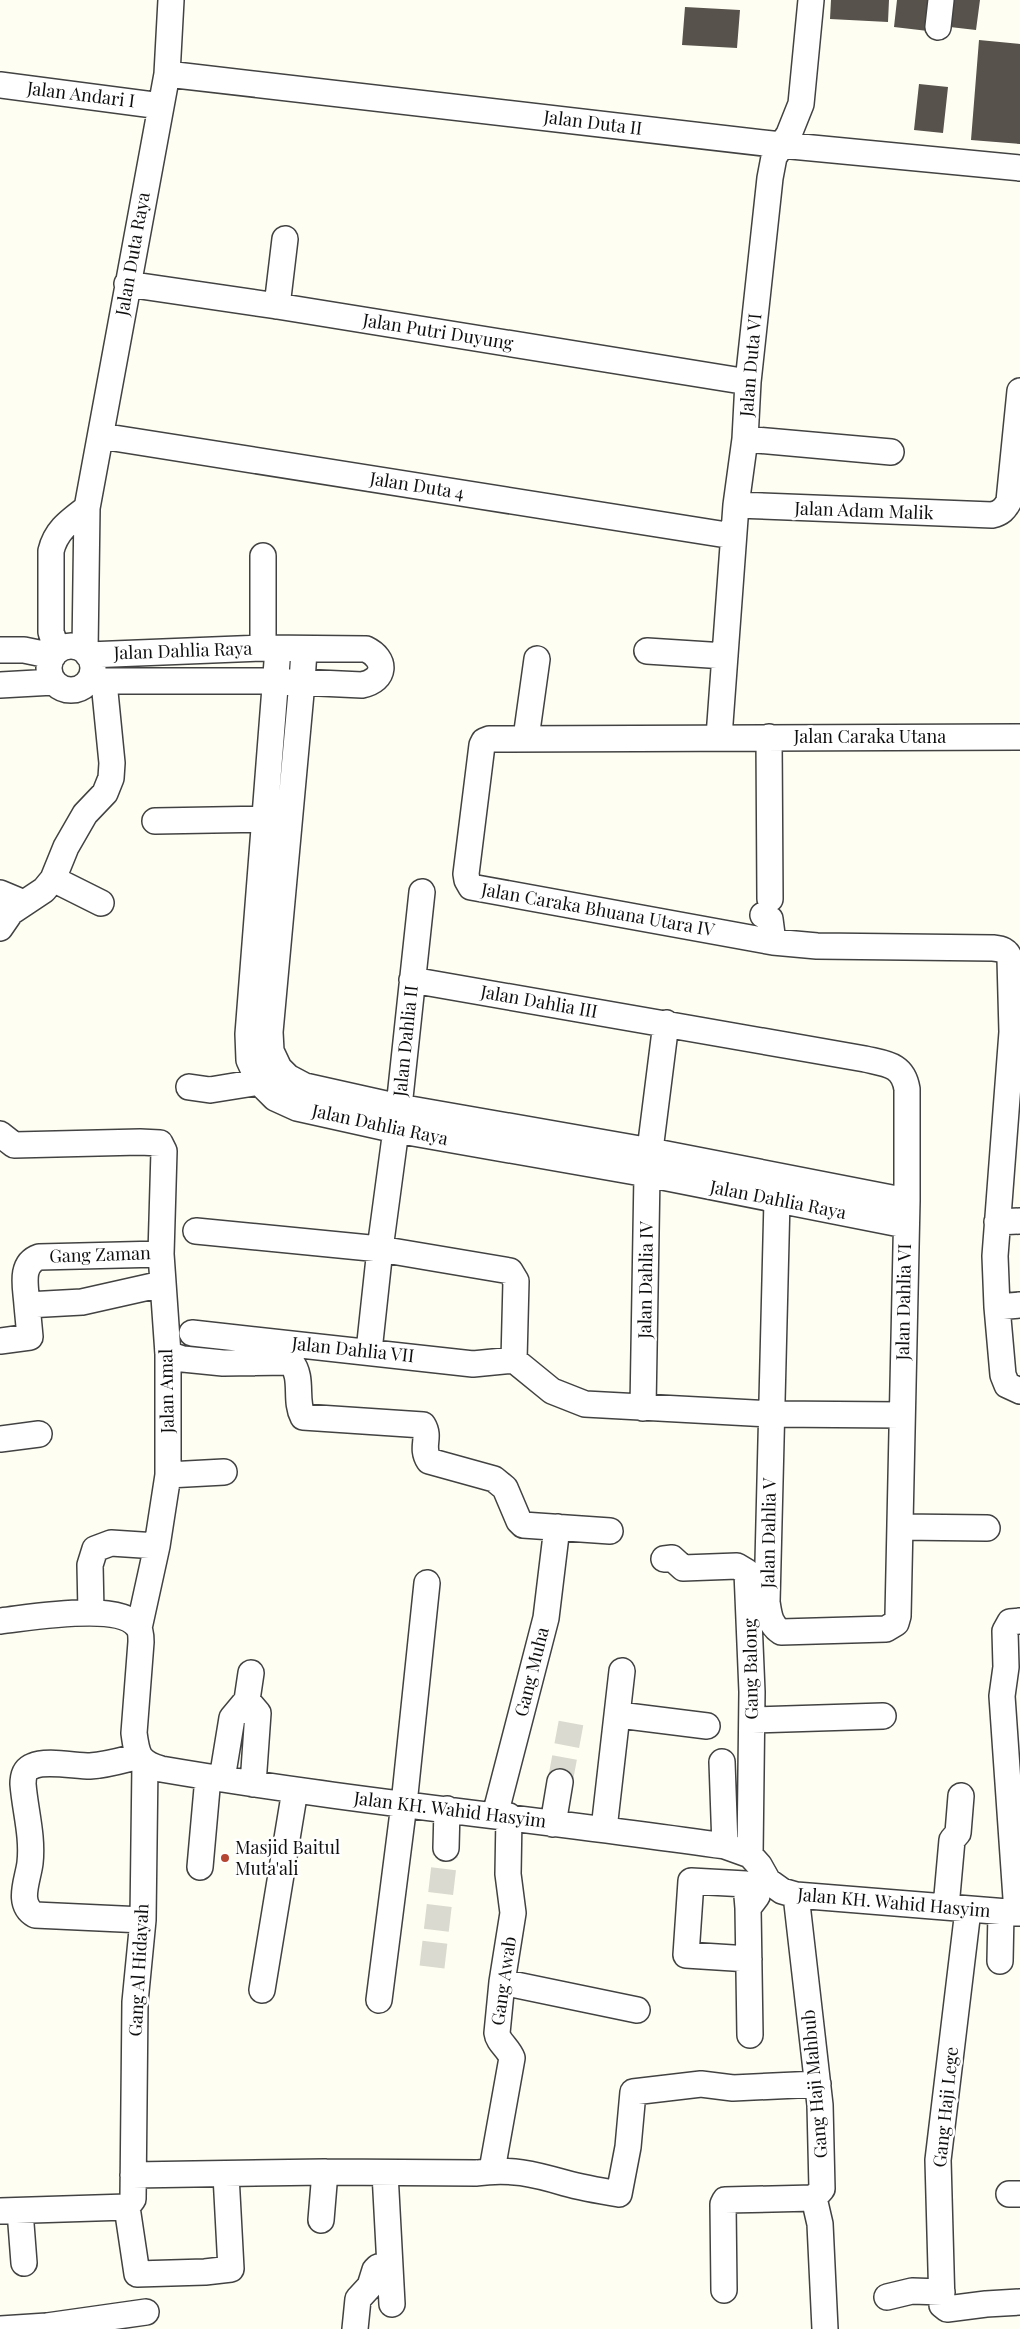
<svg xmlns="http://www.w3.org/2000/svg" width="1020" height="2329" font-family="'Playfair Display',serif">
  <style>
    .building { fill: #57524c }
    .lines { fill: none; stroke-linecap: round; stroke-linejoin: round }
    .minor-tunnel { stroke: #dadad0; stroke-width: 25; stroke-dasharray: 25 12; stroke-linecap: butt }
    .minor-casing { stroke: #424242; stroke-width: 28 }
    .minor { stroke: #fff; stroke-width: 25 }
    .poi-dot { fill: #b44632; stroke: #fff; stroke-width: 2 }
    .labels { text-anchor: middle; stroke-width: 5; stroke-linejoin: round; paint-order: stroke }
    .street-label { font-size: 18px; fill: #0f0f0f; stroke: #fff }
    .poi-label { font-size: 18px; fill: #0f0f0f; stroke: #fff; text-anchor: start }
  </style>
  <rect width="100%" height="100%" fill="#fefef2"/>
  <path class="building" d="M831,0H889L888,22L830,19Z
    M897,0H932L928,31L894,27Z
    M953,0H980L976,30L950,27Z
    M685,7L740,10L737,48L682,45Z
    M979,40L1020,44V144L971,140Z
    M919,84L948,87L943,133L914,130Z"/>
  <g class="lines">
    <path class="minor-tunnel" d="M560,1782L571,1723
      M432,1967L446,1848"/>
    <defs>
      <path id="minor" d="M938,27L941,0
        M167,74L781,145L1020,168
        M0,85L161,106
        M127,284L277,306L748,382
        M277,306L285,239
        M101,436L733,536
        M745,439L891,452
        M736,505L992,515C1001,513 1005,509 1009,501L1020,391
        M49 668a22 22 0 1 1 44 0a22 22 0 1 1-44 0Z
        M263,648V556
        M278,649L248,1034L249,1060L259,1082L275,1098L297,1108L396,1130L647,1174L905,1225
        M0,650H24L53,656
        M304,650L302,682L270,1032L271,1051L279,1068L288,1077L305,1086L399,1107L651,1151L907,1201
        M57,651L51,632V551C56,530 70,521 87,508
        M85,651L87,508L167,74L171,0
        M647,651L725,656
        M88,655L263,648L366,649C387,659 386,680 362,685L276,681H89
        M0,685L54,682
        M719,737L736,505L745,439L748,382L770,178L774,157L789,134L801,104L811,0
        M769,737L770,899
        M1020,737L489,739L484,741L482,745L466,874L467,880L471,887L773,942L817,946L993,948C1002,949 1007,950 1010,959L1012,1032L995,1256L997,1307L1003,1375L1007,1385L1020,1391
        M526,738L537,659
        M155,821L265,819
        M53,879L101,903
        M0,893L24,903
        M763,915L770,919L773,942
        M0,928L11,912L44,890L53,879L66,847L85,814L105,793L111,778L112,763L104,682
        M412,980L865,1059C886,1064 903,1064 907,1089V1201L898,1616L896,1623L886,1629L781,1632C770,1625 769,1615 767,1602L777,1200
        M189,1087L210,1090L259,1082
        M0,1134L14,1145L140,1142L160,1143L164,1151L161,1254L168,1354V1475L157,1546L139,1628
        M997,1222L1020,1221
        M196,1231L380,1249L510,1271L516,1281L514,1360L552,1391L585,1404L771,1414L901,1415
        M27,1305C26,1288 19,1264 39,1257L161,1254
        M997,1307L1020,1305
        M192,1333L473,1364L514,1360
        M0,1341L30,1337L27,1305L82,1302L162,1284
        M369,1351L380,1249L399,1107L422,892
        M168,1354L183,1359L223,1363L291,1362C304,1378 294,1400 303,1417L423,1425C431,1438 420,1447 429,1461L494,1479L505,1488L519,1521L523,1525L610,1531
        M643,1408L647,1174L666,1023
        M0,1439L39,1434
        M168,1475L224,1472
        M900,1527L987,1528
        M664,1559L672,1558L683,1568L737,1566L747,1572L752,1692L750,1855
        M91,1612L90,1565L95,1549L111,1543L157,1546
        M0,1621C29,1618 120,1601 138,1627C141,1631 141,1637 141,1642L134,1733C137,1755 138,1762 161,1769C348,1801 537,1819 725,1846L750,1855L759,1865L768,1881L782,1891L796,1895L1020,1913
        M247,1700L258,1713L253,1784
        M619,1715L707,1726
        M752,1720L883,1716
        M139,1756C123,1760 107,1765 90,1766C75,1766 46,1760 33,1766C25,1769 23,1775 23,1784C25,1810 33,1836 30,1863C28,1880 16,1904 35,1915L143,1920
        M722,1762L725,1846
        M145,1764L143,1920L135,2002L133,2199L127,2207L137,2274L205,2272L231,2269L226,2175
        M222,1779L232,1718L247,1700L251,1673
        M495,1815L546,1618L557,1527
        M553,1824L560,1782
        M604,1829L622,1671
        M446,1848L447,1809
        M200,1867L208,1777
        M796,1895L820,2105L822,2189L814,2198L820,2224L825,2329
        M946,1907L952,1840L958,1833L961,1796
        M748,1908L746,1884L691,1881L686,1955L749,1959
        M968,1910L938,2160L942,2305L947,2309L986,2304L1020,2302
        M1017,1913L1002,1696L1006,1667L1005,1631L1010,1622L1020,1621
        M1000,1961L1001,1912
        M502,1982L637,2010
        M262,1990L295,1790
        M379,2000L404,1804L427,1583
        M750,2035L748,1908L757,1896
        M492,2170L512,2058C509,2049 498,2042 497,2033L502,1982L513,1913L508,1874L509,1816
        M385,2173L392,2304
        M133,2175L325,2172L477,2173C510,2168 534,2174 565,2183C583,2188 601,2191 619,2194L628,2147L633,2092L701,2084L733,2088L818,2084
        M1009,2194H1020
        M0,2211L127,2207
        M20,2211L24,2263
        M321,2220L325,2172
        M724,2290L723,2204L725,2200L814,2198
        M887,2297L912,2291L942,2292
        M0,2329L47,2326L146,2312
        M355,2329L358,2299L370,2286L375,2270L378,2267L389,2264"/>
    </defs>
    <use href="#minor" class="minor-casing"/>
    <use href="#minor" class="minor"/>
  </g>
  <circle class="poi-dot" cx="225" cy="1858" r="5"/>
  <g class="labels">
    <g class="street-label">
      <text transform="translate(81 95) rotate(7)" y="6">Jalan Andari I</text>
      <text transform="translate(593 123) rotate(7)" y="6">Jalan Duta II</text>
      <text transform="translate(133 254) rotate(-80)" y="6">Jalan Duta Raya</text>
      <text transform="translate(438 332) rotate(9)" y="6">Jalan Putri Duyung</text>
      <text transform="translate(751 365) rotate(-85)" y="6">Jalan Duta VI</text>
      <text transform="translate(417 486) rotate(9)" y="6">Jalan Duta 4</text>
      <text transform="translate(864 511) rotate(2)" y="6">Jalan Adam Malik</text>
      <text transform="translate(183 651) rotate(-2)" y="6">Jalan Dahlia Raya</text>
      <text x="870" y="743">Jalan Caraka Utana</text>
      <text transform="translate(598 910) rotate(10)" y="6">Jalan Caraka Bhuana Utara IV</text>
      <text transform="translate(539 1002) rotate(10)" y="6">Jalan Dahlia III</text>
      <text transform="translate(406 1041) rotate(-84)" y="6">Jalan Dahlia II</text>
      <text transform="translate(380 1125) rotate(12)" y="6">Jalan Dahlia Raya</text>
      <text transform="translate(778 1200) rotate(11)" y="6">Jalan Dahlia Raya</text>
      <text transform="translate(100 1255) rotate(-2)" y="6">Gang Zaman</text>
      <text transform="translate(646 1280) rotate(-89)" y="6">Jalan Dahlia IV</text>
      <text transform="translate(904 1302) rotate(-89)" y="6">Jalan Dahlia VI</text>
      <text transform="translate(353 1350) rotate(6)" y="6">Jalan Dahlia VII</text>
      <text transform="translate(167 1391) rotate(-91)" y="6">Jalan Amal</text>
      <text transform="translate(769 1533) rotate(-89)" y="6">Jalan Dahlia V</text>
      <text transform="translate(751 1669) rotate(-91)" y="6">Gang Balong</text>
      <text transform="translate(532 1672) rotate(-76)" y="6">Gang Muha</text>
      <text transform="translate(450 1810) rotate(7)" y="6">Jalan KH. Wahid Hasyim</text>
      <text transform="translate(894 1903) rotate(5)" y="6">Jalan KH. Wahid Hasyim</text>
      <text transform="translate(139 1970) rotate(-87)" y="6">Gang Al Hidayah</text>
      <text transform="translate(504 1981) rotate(-82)" y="6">Gang Awab</text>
      <text transform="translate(815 2084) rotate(-95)" y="6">Gang Haji Mahbub</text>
      <text transform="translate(946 2107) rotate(-84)" y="6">Gang Haji Lege</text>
    </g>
    <g class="poi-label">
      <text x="235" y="1854">Masjid Baitul<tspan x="235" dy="21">Muta'ali</tspan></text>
    </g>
  </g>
</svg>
